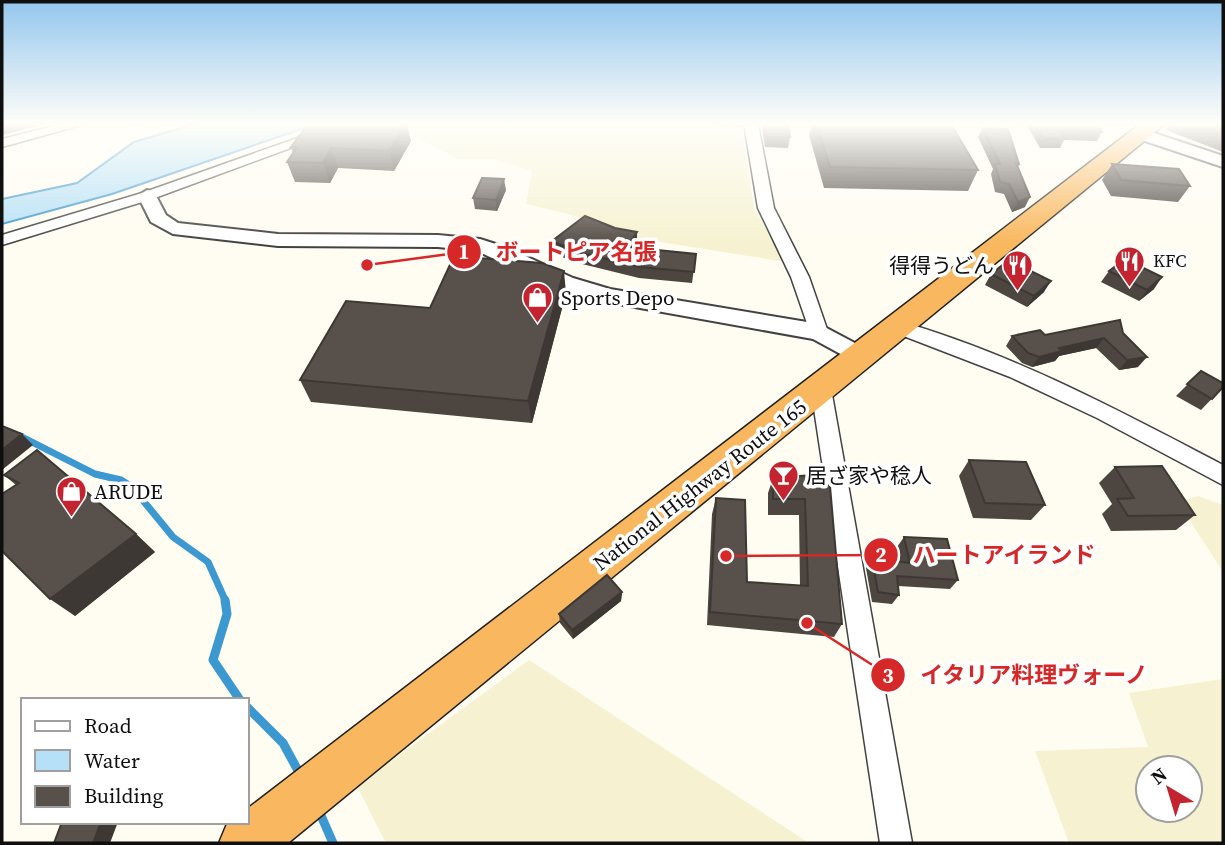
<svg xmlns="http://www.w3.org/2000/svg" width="1225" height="845" font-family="'Source Serif 4','Noto Sans JP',serif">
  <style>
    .farmland { fill: #f6f2d1; fill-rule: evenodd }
    .water { fill: #b5e0f7; stroke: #3b98d0; stroke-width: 2 }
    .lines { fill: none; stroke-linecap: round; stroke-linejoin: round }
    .stream-far1 { stroke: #3b98d0; stroke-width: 7 }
    .stream { stroke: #3b98d0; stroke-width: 9 }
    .minor-casing { stroke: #424242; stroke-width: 3 }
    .tertiary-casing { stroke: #424242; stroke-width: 4 }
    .trunk-casing { stroke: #202020; stroke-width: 3 }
    .minor { fill: #fff; fill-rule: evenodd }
    .tertiary { fill: #fff; fill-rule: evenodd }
    .trunk { fill: #f9b85f; fill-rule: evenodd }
    .wall { fill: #4c4540 }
    .shaded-wall { fill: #3e3834 }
    .building { fill: #58504b; stroke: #3e3834; stroke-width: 2 }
    .labels { text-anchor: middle; stroke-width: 7; stroke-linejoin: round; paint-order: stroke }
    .far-poi-label { font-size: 18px; fill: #0f0f0f; stroke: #fff; text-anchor: start }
    .poi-label { font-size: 21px; fill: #0f0f0f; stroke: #fff; text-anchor: start }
    .street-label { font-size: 21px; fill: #0f0f0f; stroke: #fff }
    .leader { fill: none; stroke: #d62828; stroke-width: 2.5 }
    .callout-dot { fill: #d62828; stroke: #fff; stroke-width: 2.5 }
    .mark-label { font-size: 21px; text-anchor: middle; font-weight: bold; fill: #fff }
    .callout-label { font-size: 23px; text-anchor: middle; font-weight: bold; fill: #d62828; stroke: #fff; stroke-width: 7; stroke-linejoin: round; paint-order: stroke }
  </style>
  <rect width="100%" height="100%" fill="#fffcf2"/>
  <path class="farmland" d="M390,124H716L742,130L754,208L786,262L623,236L572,215L526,204L532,171L494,159H459Z
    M1198,496L1223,505V572L1178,502Z
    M529,660L809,843H386L357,786Z
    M1223,679V843H1069L1035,751L1148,747L1129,693ZM1148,768H1190V810H1148Z"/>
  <path class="water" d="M195,124H316L112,194L2,224V199L77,183L134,142Z"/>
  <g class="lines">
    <path class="stream-far1" d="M20,436L95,474L121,480L132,487L173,537L208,562L226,602"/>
    <path class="stream" d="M225,600L227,614L213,660L240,700
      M247,707L283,743L301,776
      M319,811L333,843"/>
    <defs>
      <path id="minor" d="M62,124H85L2,147V139Z
        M337,124H356L152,199L2,245V235L142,193Z
        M744,124H758L774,208L809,277L828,332L826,336H812L810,332L791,277L758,208Z
        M895,320C1010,352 1118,410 1223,465V485L1097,418L1010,377L888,330L886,326L888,322Z
        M821,382L828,384L831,389L912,843H880L811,389L814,384Z"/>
      <path id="tertiary" d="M1142,129L1223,156V167L1136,138L1134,134L1136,130Z
        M147,190L154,192L166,215L178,223L278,234L438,235L480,239L508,248L573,278L610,289L819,324L868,350L871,356L868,362L859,364L813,339L601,301L557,288L477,251L438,247L278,246L173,234L151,222L138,196Z"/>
      <path id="trunk" d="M1140,124H1165L288,843H219L227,824L247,822V809Z"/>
    </defs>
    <use href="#minor" class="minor-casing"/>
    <use href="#tertiary" class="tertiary-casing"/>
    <use href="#trunk" class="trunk-casing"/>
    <use href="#minor" class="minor"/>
    <use href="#tertiary" class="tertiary"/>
    <use href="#trunk" class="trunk"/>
  </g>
  <path class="wall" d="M716,124H742V127L716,126Z
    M763,124H788L790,137L788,148L765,147L762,129Z
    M812,124H951L978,170L968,191L824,188L809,135Z
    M1026,124H1096L1102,132L1097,141L1064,140L1060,148H1040Z
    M1170,124H1223V152L1166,130Z
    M983,128L1019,164L1018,167L1025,207L1012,212L1004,194L995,192L991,174L993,169L978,137Z
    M411,141L394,171L338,168L330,183L295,182L287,162L293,153L291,147Z
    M1112,164L1190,186L1178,202L1111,196L1102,180Z
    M506,190L497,211L475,209L473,198Z
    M615,228L637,232V243L634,248L696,254L692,283L639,278L574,262L553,253L552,241Z
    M1109,271L1154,289L1139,301L1101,282Z
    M991,274L1044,292L1027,307L985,285Z
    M566,293L532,423L311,402L300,380L430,308Z
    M1123,333L1138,367L1119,370L1096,348L1059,356L1055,361L1032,367L1022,363L1006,346L1012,336Z
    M1201,371L1223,387L1201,410L1176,396Z
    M969,460L1045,505L1031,520L973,518L959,476Z
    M1115,467L1195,515L1176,530L1111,531L1102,514L1112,504L1099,483Z
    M4,475L136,534L155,552L75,616L16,485Z
    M813,475L842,624L834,637L707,625L712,514L716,498L747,582L800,586L799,515H768V493L773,478Z
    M904,537L958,580L950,589L898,586L899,595L892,604L872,602L866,568L872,558L900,562L897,547Z
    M622,592L621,601L573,639L560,623L559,614Z"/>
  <path class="shaded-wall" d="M14,124H46L2,135V127Z
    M405,124H407L411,141L394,171L389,151Z
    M331,148L338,168L330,183L323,163Z
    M504,179L506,190L497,211L496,200Z
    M1030,197L1025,207L1012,212L1018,202Z
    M637,232V243L626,258L627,247Z
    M564,271L566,293L532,423L528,401Z
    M1162,277L1154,289L1139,301L1147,290Z
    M1051,281L1044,292L1027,307L1034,296Z
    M1104,338L1096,348L1059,356L1055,361L1032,367L1039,357L1059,348Z
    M1147,357L1138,367L1119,370L1127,360Z
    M22,434L33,445L2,470V450Z
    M136,534L155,552L75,616L50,599Z
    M622,592L621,601L573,639L572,630Z
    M101,822H118L110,843H93Z"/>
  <path class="building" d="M2,124H14L2,127Z
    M308,124H405L389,151L331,148L323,163L287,162L297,147H291Z
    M765,124H788L790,137H767Z
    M817,124H951L978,170L830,167Z
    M1035,124H1096L1102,132L1059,131L1065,139H1044Z
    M983,128L1008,129L1019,164L1016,163L1030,197L1018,202L1009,184L1000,182L995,164H1000Z
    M1112,164L1179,169L1190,186L1121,180Z
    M482,178L504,179L496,200L473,198Z
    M585,216L615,228L637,232L627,247L696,254L694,272L640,267L573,251L552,241Z
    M454,256L542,263L564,271L528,401L300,380L346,301L430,308Z
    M1125,259L1162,277L1147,290L1109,271Z
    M1009,260L1051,281L1034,296L991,274Z
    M1120,320L1123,333L1147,357L1127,360L1104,338L1059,348L1062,351L1039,357L1028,353L1012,336L1040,330L1045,335Z
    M1201,371L1223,383V387L1212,399L1187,384Z
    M2,426L22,434L2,450Z
    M37,450L136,534L50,599L2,551V494L19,483L4,475Z
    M969,460L1026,462L1045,505L985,503Z
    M1162,466L1195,515L1128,516L1117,499L1134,498L1115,467Z
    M813,475L830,486L842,624L710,612L716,498L745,500L747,582L808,586L805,499H773V478Z
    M904,537L947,539L958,580L897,576L899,595L878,592L872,558L910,563Z
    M607,575L622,592L572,630L559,614Z
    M62,822H101L93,843H54Z"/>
  <linearGradient id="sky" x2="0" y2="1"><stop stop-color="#93c6ee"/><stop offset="0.51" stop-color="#fffef9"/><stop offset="1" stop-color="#fffef9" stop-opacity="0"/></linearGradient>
  <rect width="1225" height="243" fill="url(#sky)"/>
  <defs>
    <symbol id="restaurant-pin" viewBox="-11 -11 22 30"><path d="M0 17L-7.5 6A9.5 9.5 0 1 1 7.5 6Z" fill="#c3242f" stroke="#fff"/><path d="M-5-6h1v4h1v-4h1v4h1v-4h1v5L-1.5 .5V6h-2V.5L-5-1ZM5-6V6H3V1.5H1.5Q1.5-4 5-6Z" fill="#fff"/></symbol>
    <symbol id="shop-pin" viewBox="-11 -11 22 30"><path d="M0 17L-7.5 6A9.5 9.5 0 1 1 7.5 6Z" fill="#c3242f" stroke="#fff"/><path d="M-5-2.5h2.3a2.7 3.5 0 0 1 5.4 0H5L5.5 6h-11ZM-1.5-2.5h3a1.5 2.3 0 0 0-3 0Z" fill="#fff"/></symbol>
    <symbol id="bar-pin" viewBox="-11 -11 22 30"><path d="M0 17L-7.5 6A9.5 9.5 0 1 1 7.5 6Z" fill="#c3242f" stroke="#fff"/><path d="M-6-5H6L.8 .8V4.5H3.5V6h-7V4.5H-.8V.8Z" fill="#fff"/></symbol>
  </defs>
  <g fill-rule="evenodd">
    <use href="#restaurant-pin" x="1112" y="244" width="35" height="47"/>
    <use href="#restaurant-pin" x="1000" y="248" width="35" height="47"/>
    <use href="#shop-pin" x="520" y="280" width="35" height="47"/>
    <use href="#bar-pin" x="766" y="458" width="35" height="47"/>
    <use href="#shop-pin" x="54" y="474" width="35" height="47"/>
  </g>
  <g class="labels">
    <g class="far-poi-label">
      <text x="1153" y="267">KFC</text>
    </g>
    <g class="poi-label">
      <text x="994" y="273" text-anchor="end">得得うどん</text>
      <text x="561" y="305">Sports Depo</text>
      <text x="806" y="483">居ざ家や稔人</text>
      <text x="94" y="499">ARUDE</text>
    </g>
    <g class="street-label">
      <text transform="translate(700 485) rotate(-38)" y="7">National Highway Route 165</text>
    </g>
  </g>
  <path class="leader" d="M367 265L464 252M726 556L881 555M807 623L888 675"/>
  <g class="callout-dot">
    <circle cx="367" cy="265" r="7"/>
    <circle cx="726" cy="556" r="7"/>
    <circle cx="807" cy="623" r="7"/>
    <circle cx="464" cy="252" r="18"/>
    <circle cx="881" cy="555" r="18"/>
    <circle cx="888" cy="675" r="18"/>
  </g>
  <g class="mark-label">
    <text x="464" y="259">1</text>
    <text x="881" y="562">2</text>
    <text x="888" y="683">3</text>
  </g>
  <g class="callout-label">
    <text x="576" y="260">ボートピア名張</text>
    <text x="1004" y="563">ハートアイランド</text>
    <text x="1034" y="683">イタリア料理ヴォーノ</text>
  </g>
  <rect width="1225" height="845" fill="none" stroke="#0f0f0f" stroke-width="7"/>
  <rect x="21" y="698" width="228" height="126" fill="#ffffff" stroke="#9f9f9f" stroke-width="2"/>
  <rect x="35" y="721" width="35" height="10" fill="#ffffff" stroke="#9f9f9f" stroke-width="2"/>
  <text x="84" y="733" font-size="21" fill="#0f0f0f">Road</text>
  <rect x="35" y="750" width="35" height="21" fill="#b5e0f7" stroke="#9f9f9f" stroke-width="2"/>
  <text x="84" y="768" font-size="21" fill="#0f0f0f">Water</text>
  <rect x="35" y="786" width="35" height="21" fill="#58504b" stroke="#9f9f9f" stroke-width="2"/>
  <text x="84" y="803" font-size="21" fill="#0f0f0f">Building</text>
  <g transform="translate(1169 789) rotate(322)"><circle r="33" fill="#ffffff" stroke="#9f9f9f" stroke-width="2"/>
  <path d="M0-5L12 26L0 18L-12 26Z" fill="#c3242f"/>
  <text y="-10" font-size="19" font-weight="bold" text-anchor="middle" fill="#0f0f0f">N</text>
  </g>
</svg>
